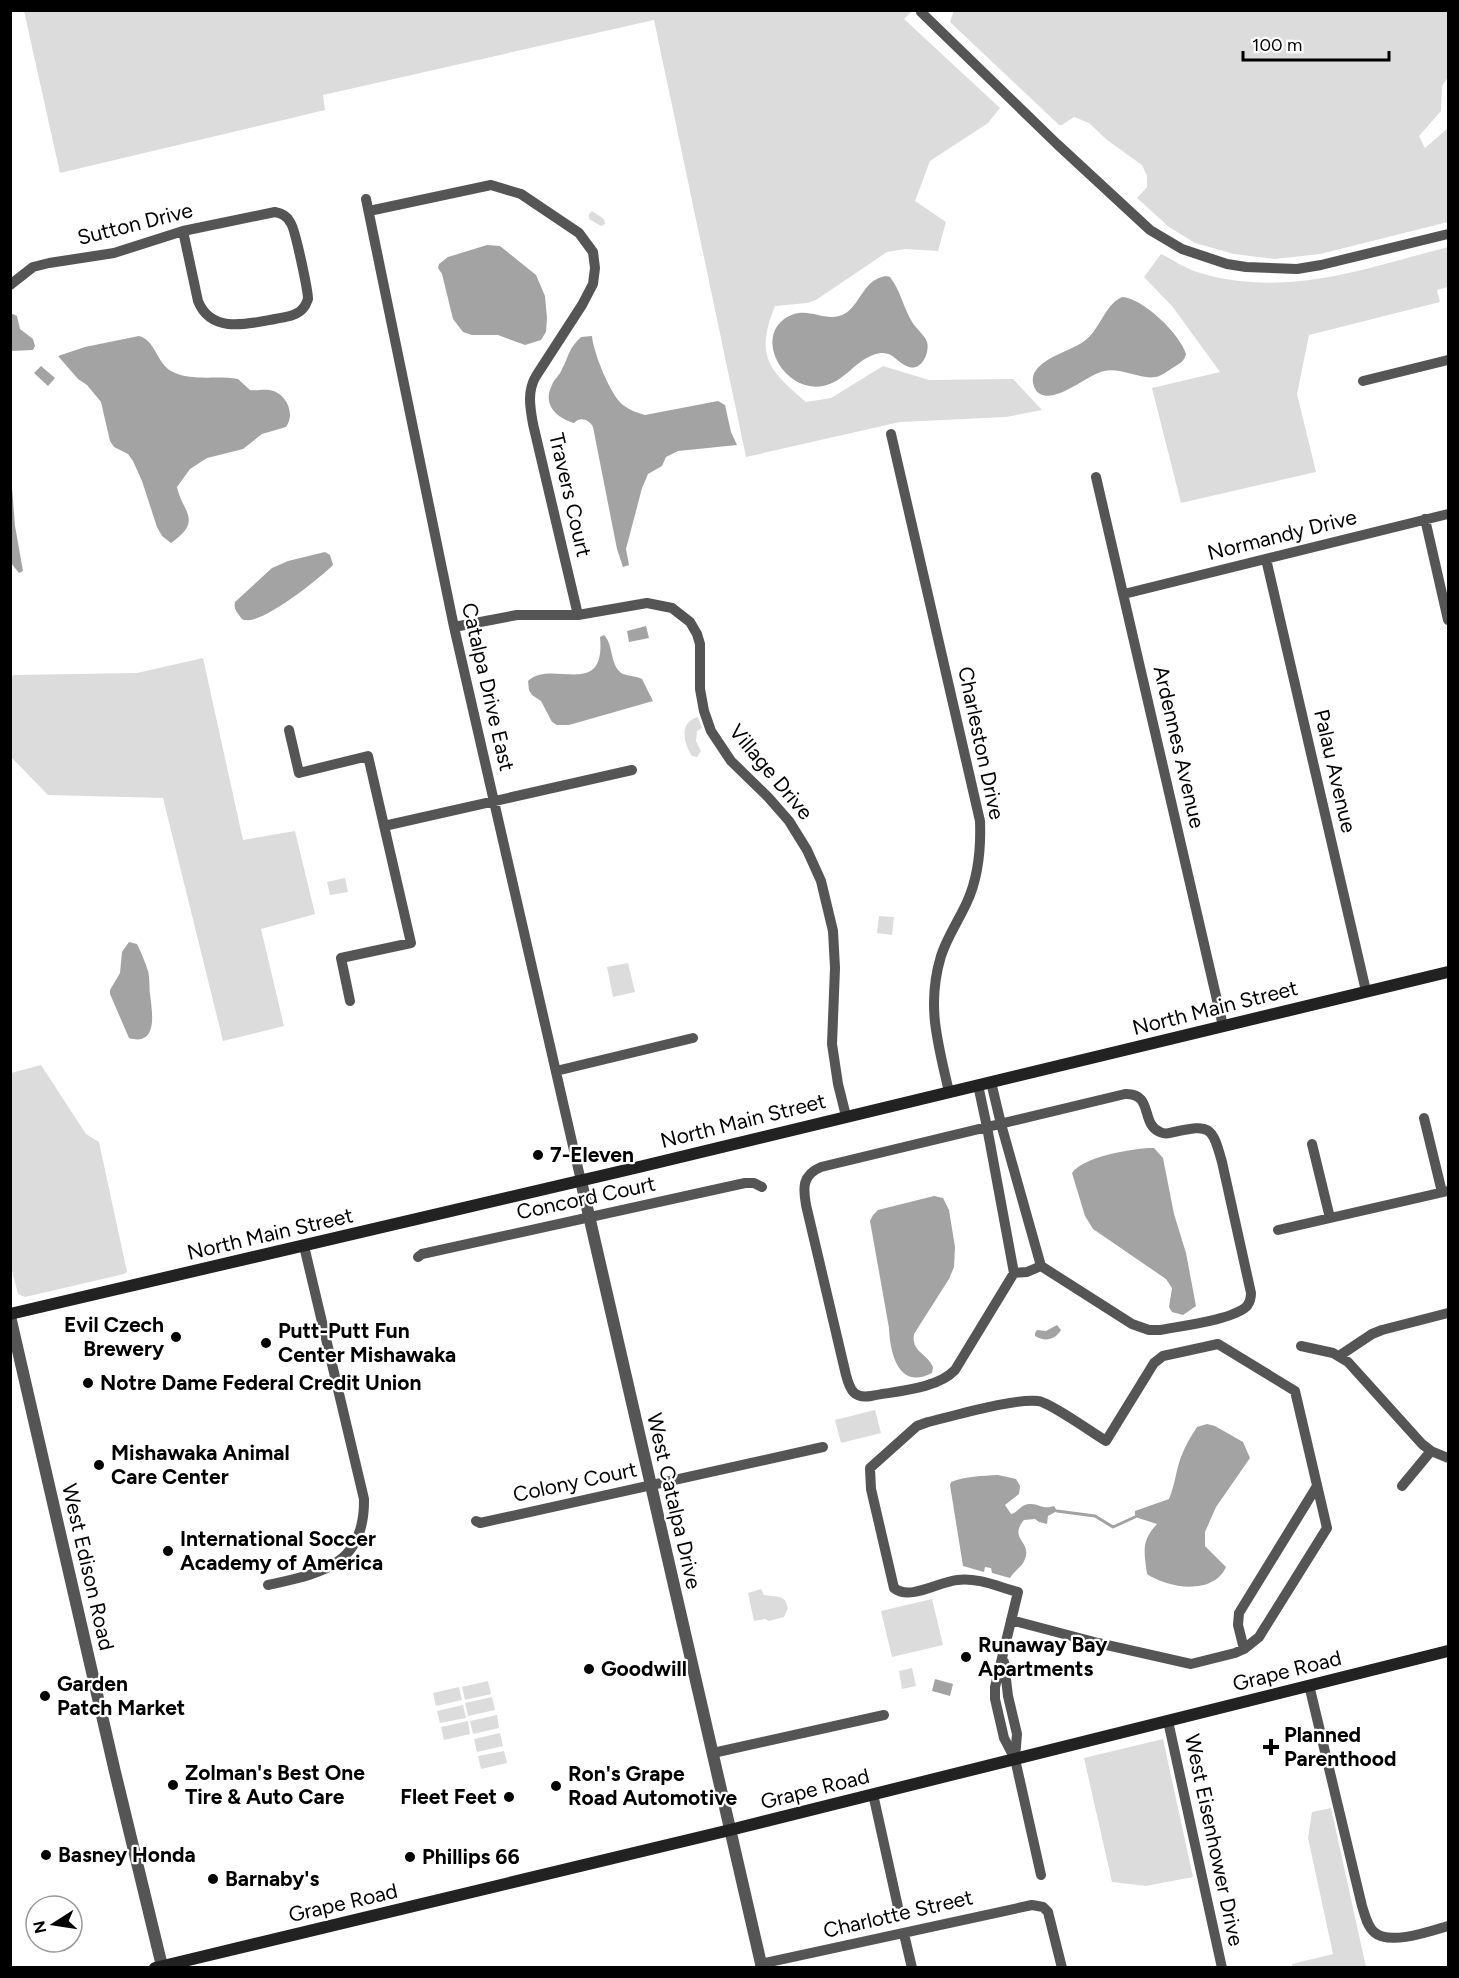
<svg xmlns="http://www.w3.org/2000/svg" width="1459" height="1978" font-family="Figtree,sans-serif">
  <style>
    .green { fill: #dcdcdc }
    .water { fill: #a3a3a3 }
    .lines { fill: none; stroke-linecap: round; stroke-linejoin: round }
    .stream { stroke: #a3a3a3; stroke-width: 3 }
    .minor { stroke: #555; stroke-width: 10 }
    .tertiary { stroke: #555; stroke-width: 12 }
    .secondary { stroke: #222; stroke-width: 12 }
    .poi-dot { fill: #000; stroke: #fff; stroke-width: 2 }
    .labels { text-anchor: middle; stroke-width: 4.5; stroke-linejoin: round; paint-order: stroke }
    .street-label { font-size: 21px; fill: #000; stroke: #fff }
    .poi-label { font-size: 21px; font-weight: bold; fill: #000; stroke: #fff; text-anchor: start }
  </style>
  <rect width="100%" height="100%" fill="#fff"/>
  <path class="green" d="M954,10L1448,11V77L1442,86L1441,111L1419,136L1425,148L1448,128V222L1320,254L1275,259L1234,254L1195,243L1169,227L1137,198L1147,187V176L1142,165L1107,140L1089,123L1074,117L1062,125H1059L950,22Z
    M24,11H912L904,19L1000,108L988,123L930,161L915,201L946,222L938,251L905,249L887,252L816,300L807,303L775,306C755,355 768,370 806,402L831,398L883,366L929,380L1013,379L1042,410L1006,417L900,422L746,457L654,20L323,95L325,110L60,173Z
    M592,211L604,219L605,224L601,226L589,219V214Z
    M1448,247V287L1437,290L1440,302L1309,335L1297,394L1316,472L1181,503L1152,388L1220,372L1172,306L1144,277L1161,254C1172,259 1183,267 1194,271C1282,300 1363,269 1448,247Z
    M203,658L243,840L295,831L315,914L261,929L284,1026L223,1041L163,798L48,795L11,757L10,683L13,675L137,673Z
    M698,717L702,728L697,731L696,741L701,751L697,757L692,756C683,742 679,722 698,717Z
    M345,878L348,892L330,895L327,882Z
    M879,916L894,917L892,935L877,933Z
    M628,963L635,992L613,997L607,967Z
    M41,1065L86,1134L99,1142L127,1272L124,1274L25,1297L18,1294L11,1267V1073Z
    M875,1410L881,1433L841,1443L835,1420Z
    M761,1589L764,1595L780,1597L785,1600L788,1608L784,1617L769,1621L765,1619L754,1621L748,1593Z
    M932,1599L943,1645L892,1657L881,1611Z
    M912,1668L916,1686L902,1689L899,1671Z
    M488,1681L491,1694L465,1700L462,1687Z
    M459,1687L462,1700L436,1706L433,1693Z
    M492,1697L495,1710L468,1716L465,1703Z
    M463,1705L466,1718L440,1723L437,1711Z
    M497,1715L499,1728L473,1734L470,1721Z
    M468,1721L470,1734L444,1740L441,1727Z
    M500,1733L503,1746L477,1752L474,1739Z
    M1163,1739L1193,1877L1146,1886L1112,1882L1084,1758Z
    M504,1751L507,1763L481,1769L478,1756Z
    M1331,1808L1366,1967H1292V1964L1333,1954L1308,1838L1312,1812Z"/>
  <path class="water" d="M487,245L500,246L536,275L545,296L547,318L546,332L541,340L525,345L498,335H472L463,332L453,319L442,274L438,268L439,264L448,257Z
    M886,276L890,277L894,283C901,294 904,308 911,320C915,328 924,334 927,342C930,352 922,371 909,367C894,362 893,348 873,355C854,362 844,382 823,386C782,394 749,330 794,314C809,309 824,320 839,316C860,311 861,279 886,276Z
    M1122,297C1143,298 1180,334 1186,354C1184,361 1181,363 1174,367C1169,370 1164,374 1159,376C1144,382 1122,367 1104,371C1087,375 1057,403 1040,394C1036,392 1034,387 1033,383C1029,361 1069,352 1083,342C1100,331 1104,305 1122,297Z
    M13,314L17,316L20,329L33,339L35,346L33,350L11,351V315Z
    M139,336C156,341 156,362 171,371C190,382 217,375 238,379L250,390C257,391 262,389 269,390C286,392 296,414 286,427L262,434L243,449L207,458L190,469L177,487C182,512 204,520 171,543L162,536L157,527L142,481L133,461L128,454L114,447L110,441L101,402L87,385L78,379L58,356L85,347Z
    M592,336C593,352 611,396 623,405C630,410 637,413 645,415L718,401L725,405L731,432L737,445L678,451L666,457L662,466L648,474L642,488L626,549L629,565L623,567L617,549L593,427C589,420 581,416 574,423C556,418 542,404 552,385C554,379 560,375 562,369C570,354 567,351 581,337Z
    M41,366L55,378L48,386L34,373Z
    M10,461L15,526L23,571L19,573L11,563Z
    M325,552L330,555L333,565C320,578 264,623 246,620C242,620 241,618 239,615C235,610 234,608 235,602L272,568L288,561Z
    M646,626L649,638L629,642L627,631Z
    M604,635C613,644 610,661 619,671C624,677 635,675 642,679L653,701L569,725H557L552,722L541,701L532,695L529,690L528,681C551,658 606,701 600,637Z
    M129,942L137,944C141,952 145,962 148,971C150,978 149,986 150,994C152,1011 159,1047 129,1038L110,994V990L120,973L122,952Z
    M1147,1148H1154L1163,1158L1174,1214L1186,1253L1196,1306L1183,1315L1172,1312L1169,1307L1172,1288L1166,1279L1093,1229L1085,1216L1072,1173C1083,1157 1127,1150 1147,1148Z
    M934,1196L943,1198L949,1210L955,1247L954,1267L949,1279L914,1334C911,1352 927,1353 933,1367L932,1373C898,1391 890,1352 889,1328L870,1221L873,1215L878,1210Z
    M1057,1325L1061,1330C1055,1340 1045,1342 1035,1336V1333L1037,1330L1046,1331Z
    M1207,1424L1215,1426L1243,1442L1250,1458L1216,1507L1205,1532V1546L1226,1567C1214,1595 1169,1589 1147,1574C1144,1551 1141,1541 1157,1524L1135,1517V1511L1169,1499C1175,1485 1176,1470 1181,1457C1185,1446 1191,1436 1197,1427Z
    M998,1475L1016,1479L1020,1486L1019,1494L1005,1505L1011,1514C1018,1512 1022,1504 1029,1504C1039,1503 1042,1510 1054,1506L1057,1511L1048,1516L1047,1524L1039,1522L1035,1519L1024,1520C1008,1539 1032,1541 1025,1559C1022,1567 1014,1571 1010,1578L992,1573L991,1568L985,1567L984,1572L963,1566L950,1485L951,1482C966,1476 982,1476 998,1475Z
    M935,1679L953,1684L950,1696L932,1691Z"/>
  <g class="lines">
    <path class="stream" d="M1057,1511L1095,1516L1113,1527L1135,1517"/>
    <path class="minor" d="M921,12L1057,144L1150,230L1182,249L1227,264L1246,267L1297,269L1321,265L1448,234
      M366,199L454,627L581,1181
      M369,211L491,185L521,194L579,233L593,252L595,268L593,284L582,305L536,376C527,391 530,407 533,424L578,615
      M10,285L33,267L49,263L114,253L183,231L275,212C281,213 287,216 290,222C295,227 308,291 308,299C307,301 306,305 304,307C298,316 285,317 275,319C248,324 211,334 198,301L183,231
      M1363,381L1448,360
      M891,434L980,821C981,848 979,876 967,902C959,920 947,937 941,956C926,1006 938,1043 949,1092
      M1096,477L1223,1026
      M1425,519L1448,620
      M1266,559L1366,991
      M1124,594L1448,514
      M454,627L517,615H578L647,603L672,608L690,622L697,634L700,644V689L704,711L711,731L731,761L768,797L789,821L807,850L821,881L833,931L835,968L832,1044L838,1084L846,1116
      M289,730L299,773L368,756L411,943L341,958L350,1001
      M384,826L632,770
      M556,1071L693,1038
      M991,1082L1001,1124L1041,1266
      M978,1085L987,1127L1014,1273
      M1424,1118L1442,1192
      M1312,1144L1330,1218
      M1278,1230L1448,1191
      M418,1257L422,1254L745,1183H754L762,1187
      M1014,1273L955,1370C937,1389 897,1391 871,1396C854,1399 850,1390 846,1375L806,1205C803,1188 802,1175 821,1167L1125,1094C1154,1093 1140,1124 1160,1132C1165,1135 1169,1133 1174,1132C1210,1124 1212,1126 1222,1162L1251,1293C1251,1298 1250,1302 1247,1306C1233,1320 1181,1326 1160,1330H1149L1132,1324L1041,1266
      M1014,1273L1027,1272L1041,1266
      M1301,1346L1333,1353L1348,1362L1422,1444L1431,1451L1448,1458
      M1339,1356L1372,1334L1382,1330L1448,1313
      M1402,1486L1431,1451
      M476,1521L480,1523L823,1447
      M268,1585C321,1573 365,1566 364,1499L304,1246
      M1011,1620L1098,1643L1191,1664L1235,1653L1244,1649L1259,1637L1327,1528L1295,1391L1218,1344L1163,1356L1154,1363L1106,1441C1093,1433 1049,1402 1038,1401C1014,1398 954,1416 928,1422L917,1426L870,1468L871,1489L894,1588C910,1601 938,1582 957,1580C977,1577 999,1587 1018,1592L995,1687V1699L1004,1738L1015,1759L1041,1875
      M1244,1649L1238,1625L1239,1613L1317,1486
      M1004,1662L1008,1696L1017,1734L1015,1758
      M1309,1685L1362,1906C1365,1915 1367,1926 1374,1932C1389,1946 1431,1931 1448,1926
      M1168,1721L1222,1968
      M713,1753L884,1715
      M873,1794L898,1907
      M904,1934L912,1968
      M760,1964L1032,1905L1043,1907L1048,1912L1062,1968"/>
    <path class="tertiary" d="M581,1181L762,1968
      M10,1316L115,1772L162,1966"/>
    <path class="secondary" d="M10,1314L639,1167L1448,972
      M155,1968L730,1830L1448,1651"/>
  </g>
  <g class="poi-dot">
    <circle cx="538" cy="1155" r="6"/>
    <circle cx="176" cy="1337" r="6"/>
    <circle cx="266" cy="1343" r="6"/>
    <circle cx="88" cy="1383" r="6"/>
    <circle cx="99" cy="1465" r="6"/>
    <circle cx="168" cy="1551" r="6"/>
    <circle cx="966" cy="1657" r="6"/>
    <circle cx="589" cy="1669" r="6"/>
    <circle cx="45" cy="1696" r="6"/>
    <path d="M1268 1738h6v6h6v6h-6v6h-6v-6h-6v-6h6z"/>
    <circle cx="173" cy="1785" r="6"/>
    <circle cx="556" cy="1786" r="6"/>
    <circle cx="509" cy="1797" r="6"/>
    <circle cx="46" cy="1855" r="6"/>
    <circle cx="410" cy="1857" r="6"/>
    <circle cx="213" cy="1879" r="6"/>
  </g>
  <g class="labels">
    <g class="street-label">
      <text transform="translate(135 224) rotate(-14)" y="7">Sutton Drive</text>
      <text transform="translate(570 495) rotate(77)" y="7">Travers Court</text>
      <text transform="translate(1282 535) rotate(-14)" y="7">Normandy Drive</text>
      <text transform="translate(488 687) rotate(77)" y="7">Catalpa Drive East</text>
      <text transform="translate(981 743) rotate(78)" y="7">Charleston Drive</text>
      <text transform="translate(1179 747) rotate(77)" y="7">Ardennes Avenue</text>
      <text transform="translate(1335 771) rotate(77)" y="7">Palau Avenue</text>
      <text transform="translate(771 772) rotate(50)" y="7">Village Drive</text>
      <text transform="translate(1215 1008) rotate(-14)" y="7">North Main Street</text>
      <text transform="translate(743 1121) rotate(-14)" y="7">North Main Street</text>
      <text transform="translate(586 1198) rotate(-12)" y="7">Concord Court</text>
      <text transform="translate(270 1234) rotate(-13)" y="7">North Main Street</text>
      <text transform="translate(575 1482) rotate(-12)" y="7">Colony Court</text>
      <text transform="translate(674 1501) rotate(77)" y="7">West Catalpa Drive</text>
      <text transform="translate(88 1567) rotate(77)" y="7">West Edison Road</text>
      <text transform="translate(1287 1671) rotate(-14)" y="7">Grape Road</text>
      <text transform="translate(815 1789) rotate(-14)" y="7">Grape Road</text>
      <text transform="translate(1214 1840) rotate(78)" y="7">West Eisenhower Drive</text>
      <text transform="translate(343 1903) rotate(-13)" y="7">Grape Road</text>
      <text transform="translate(898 1914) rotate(-13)" y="7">Charlotte Street</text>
    </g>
    <g class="poi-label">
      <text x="550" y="1162">7-Eleven</text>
      <text x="164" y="1332" text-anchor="end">Evil Czech<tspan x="164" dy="24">Brewery</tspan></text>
      <text x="278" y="1338">Putt-Putt Fun<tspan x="278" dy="24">Center Mishawaka</tspan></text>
      <text x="100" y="1390">Notre Dame Federal Credit Union</text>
      <text x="111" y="1460">Mishawaka Animal<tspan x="111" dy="24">Care Center</tspan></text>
      <text x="180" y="1546">International Soccer<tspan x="180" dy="24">Academy of America</tspan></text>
      <text x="978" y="1652">Runaway Bay<tspan x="978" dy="24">Apartments</tspan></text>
      <text x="601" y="1676">Goodwill</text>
      <text x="57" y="1691">Garden<tspan x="57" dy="24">Patch Market</tspan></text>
      <text x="1284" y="1742">Planned<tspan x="1284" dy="24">Parenthood</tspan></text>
      <text x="185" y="1780">Zolman's Best One<tspan x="185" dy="24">Tire &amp; Auto Care</tspan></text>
      <text x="568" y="1781">Ron's Grape<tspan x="568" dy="24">Road Automotive</tspan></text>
      <text x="497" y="1804" text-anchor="end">Fleet Feet</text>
      <text x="58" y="1862">Basney Honda</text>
      <text x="422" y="1864">Phillips 66</text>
      <text x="225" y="1886">Barnaby's</text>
    </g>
  </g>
  <rect width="1459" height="1978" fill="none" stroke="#000000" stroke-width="24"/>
  <g transform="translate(54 1924) rotate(258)"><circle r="28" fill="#ffffff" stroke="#999999" stroke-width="1.5"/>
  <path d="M0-4.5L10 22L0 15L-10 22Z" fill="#000000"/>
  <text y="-9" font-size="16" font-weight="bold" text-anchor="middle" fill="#000000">N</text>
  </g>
  <path d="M1243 51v9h146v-9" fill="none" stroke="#000000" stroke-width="3"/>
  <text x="1252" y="51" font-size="18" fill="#000000" stroke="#ffffff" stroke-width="4.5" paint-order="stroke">100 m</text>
</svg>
